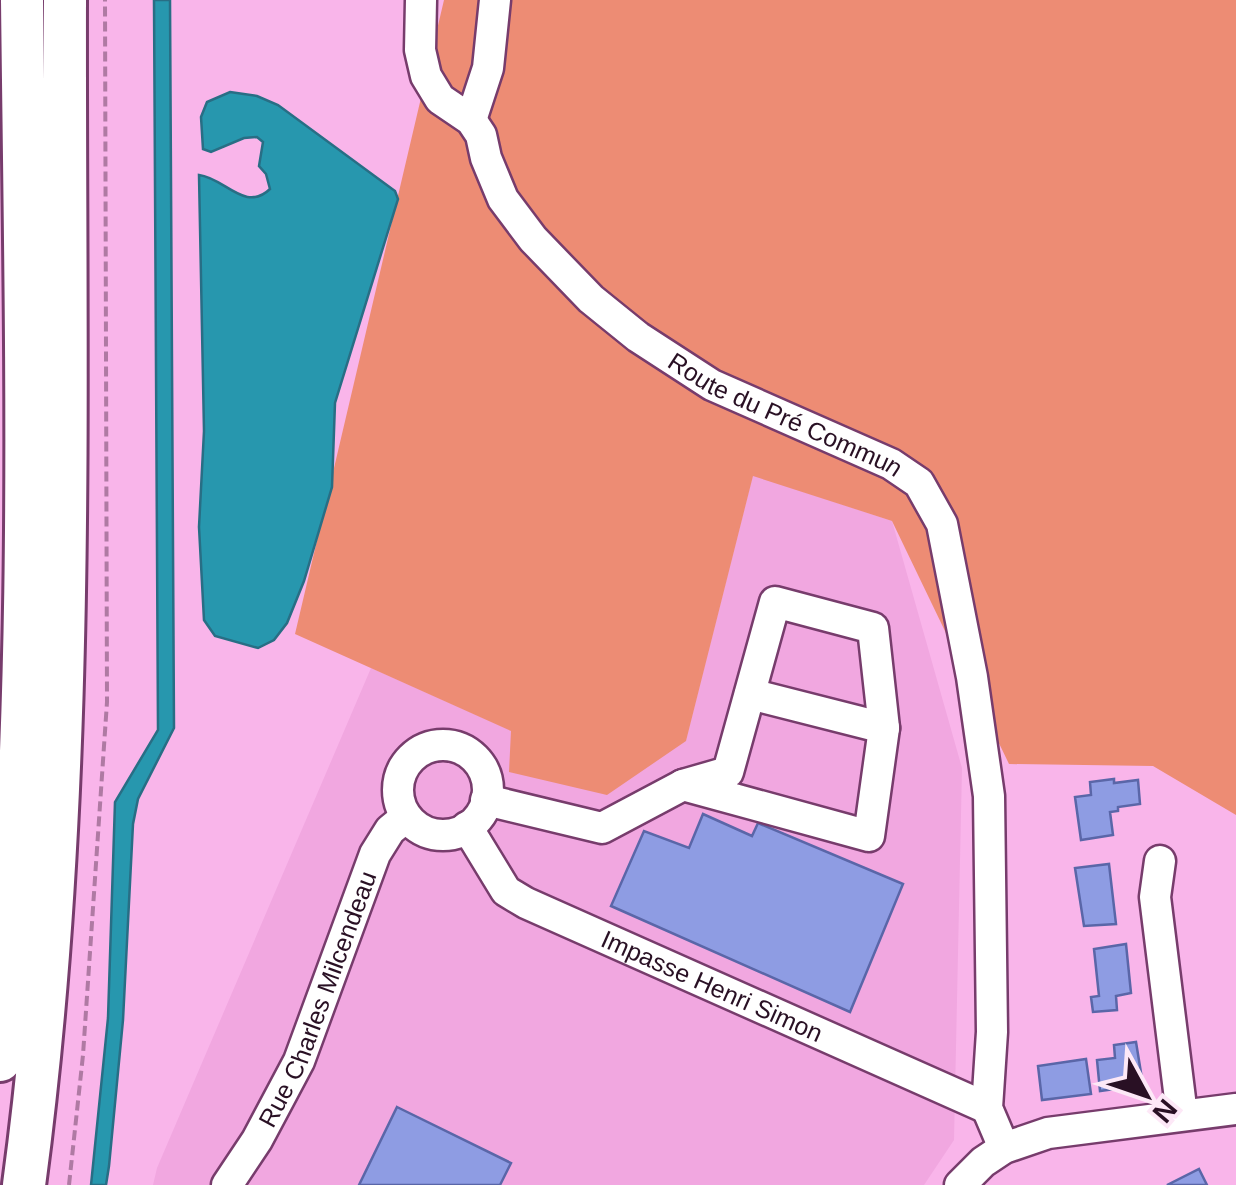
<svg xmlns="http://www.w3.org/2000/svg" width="1236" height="1185" font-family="Helvetica,sans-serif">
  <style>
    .built { fill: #f1a7e0 }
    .green { fill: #ed8c74 }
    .water { fill: #2797ae; stroke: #286e85; stroke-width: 2.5 }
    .building { fill: #8e9ce3; stroke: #5a66a8; stroke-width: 2.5 }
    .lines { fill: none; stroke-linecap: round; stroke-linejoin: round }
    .minor-casing { stroke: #773c6c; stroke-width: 35 }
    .highway-casing { stroke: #773c6c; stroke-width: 48 }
    .path { stroke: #af7aa3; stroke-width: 4; stroke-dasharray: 10 5; stroke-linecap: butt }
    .minor { stroke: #fff; stroke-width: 30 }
    .highway { stroke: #fff; stroke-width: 42 }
    .labels { text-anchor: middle; stroke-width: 9; stroke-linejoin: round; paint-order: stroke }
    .street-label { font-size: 25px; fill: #291024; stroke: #fde8f7 }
  </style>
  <rect width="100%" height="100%" fill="#f9b5ea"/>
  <path class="built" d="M753,475L892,521L962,768L954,1140L924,1185H153L157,1168L371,668L512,731L686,740Z"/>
  <path class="green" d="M444,0H1236V815L1153,766L1009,764L892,521L753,476L686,741L607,795L509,772L511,731L295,634Z"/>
  <path class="water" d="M154,0H170L174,728L138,799L133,824L123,1020L109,1166L106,1185H91L108,1018L115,802L158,730Z
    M230,92L257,96L278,105L395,191L398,199L335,403L332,487L304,581L287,623L274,640L258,648L215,636L204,620L199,527L204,431L199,175C225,178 245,213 270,189L266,174L259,166L263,142L257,137L244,138L211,152L203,149L201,117L207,102Z"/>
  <path class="building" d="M1114,779V783L1138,780L1140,804L1118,807V811L1110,812L1113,835L1081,840L1075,797L1091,795L1090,782Z
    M703,814L752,836L758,823L903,884L850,1012L611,906L644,831L689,848Z
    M1109,864L1116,924L1084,926L1075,868Z
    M1126,944L1131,993L1116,996L1117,1010L1093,1012L1091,997L1099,996L1094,949Z
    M1136,1042L1143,1085L1100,1091L1097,1060L1115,1058L1114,1045Z
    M1086,1059L1091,1094L1042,1100L1038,1066Z
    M397,1107L511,1163L500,1185H359Z
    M1199,1169L1207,1185H1167Z"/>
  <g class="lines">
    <defs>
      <g id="minor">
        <path id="s1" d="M421,0L420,50L426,76L440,99L471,120L481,135L486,158L503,199L533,239L591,299L638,337L712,385L891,464L919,483L942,524L972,677L989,796L992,1032L987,1108L1004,1148"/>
        <path d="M471,120L488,68L495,0"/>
        <path d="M775,602L873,628L884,728L869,836L683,785L728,772Z"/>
        <path d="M750,694L884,728"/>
        <circle cx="443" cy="790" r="45"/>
        <path d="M486,800L602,828L683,785"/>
        <path id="s2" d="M467,827L506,891L526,903L987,1108"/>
        <path d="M1160,861L1155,897L1182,1115"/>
        <path id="s3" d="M227,1185L257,1140L299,1061L375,854L390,830L406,817"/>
        <path d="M960,1185L983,1162L1004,1148L1048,1133L1236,1109"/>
      </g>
      <path id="highway" d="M0,1060C36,708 26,354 22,0
        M24,1185C77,792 64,395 65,0"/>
    </defs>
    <use href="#minor" class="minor-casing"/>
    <use href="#highway" class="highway-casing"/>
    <path class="path" d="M69,1185L83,1055L107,702L105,0"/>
    <use href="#minor" class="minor"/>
    <use href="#highway" class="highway"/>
  </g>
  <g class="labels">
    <g class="street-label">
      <text dy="9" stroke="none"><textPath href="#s1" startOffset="588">Route du Pré Commun</textPath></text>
      <text dy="9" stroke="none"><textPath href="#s2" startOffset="302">Impasse Henri Simon</textPath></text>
      <text dy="9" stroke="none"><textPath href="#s3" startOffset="208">Rue Charles Milcendeau</textPath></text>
    </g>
  </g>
  <g transform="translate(1146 1095) rotate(130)" stroke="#fde8f7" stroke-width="8" paint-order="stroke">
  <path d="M0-8L18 38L0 25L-18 38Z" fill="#291024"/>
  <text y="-15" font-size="28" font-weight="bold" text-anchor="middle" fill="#291024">N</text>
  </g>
</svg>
